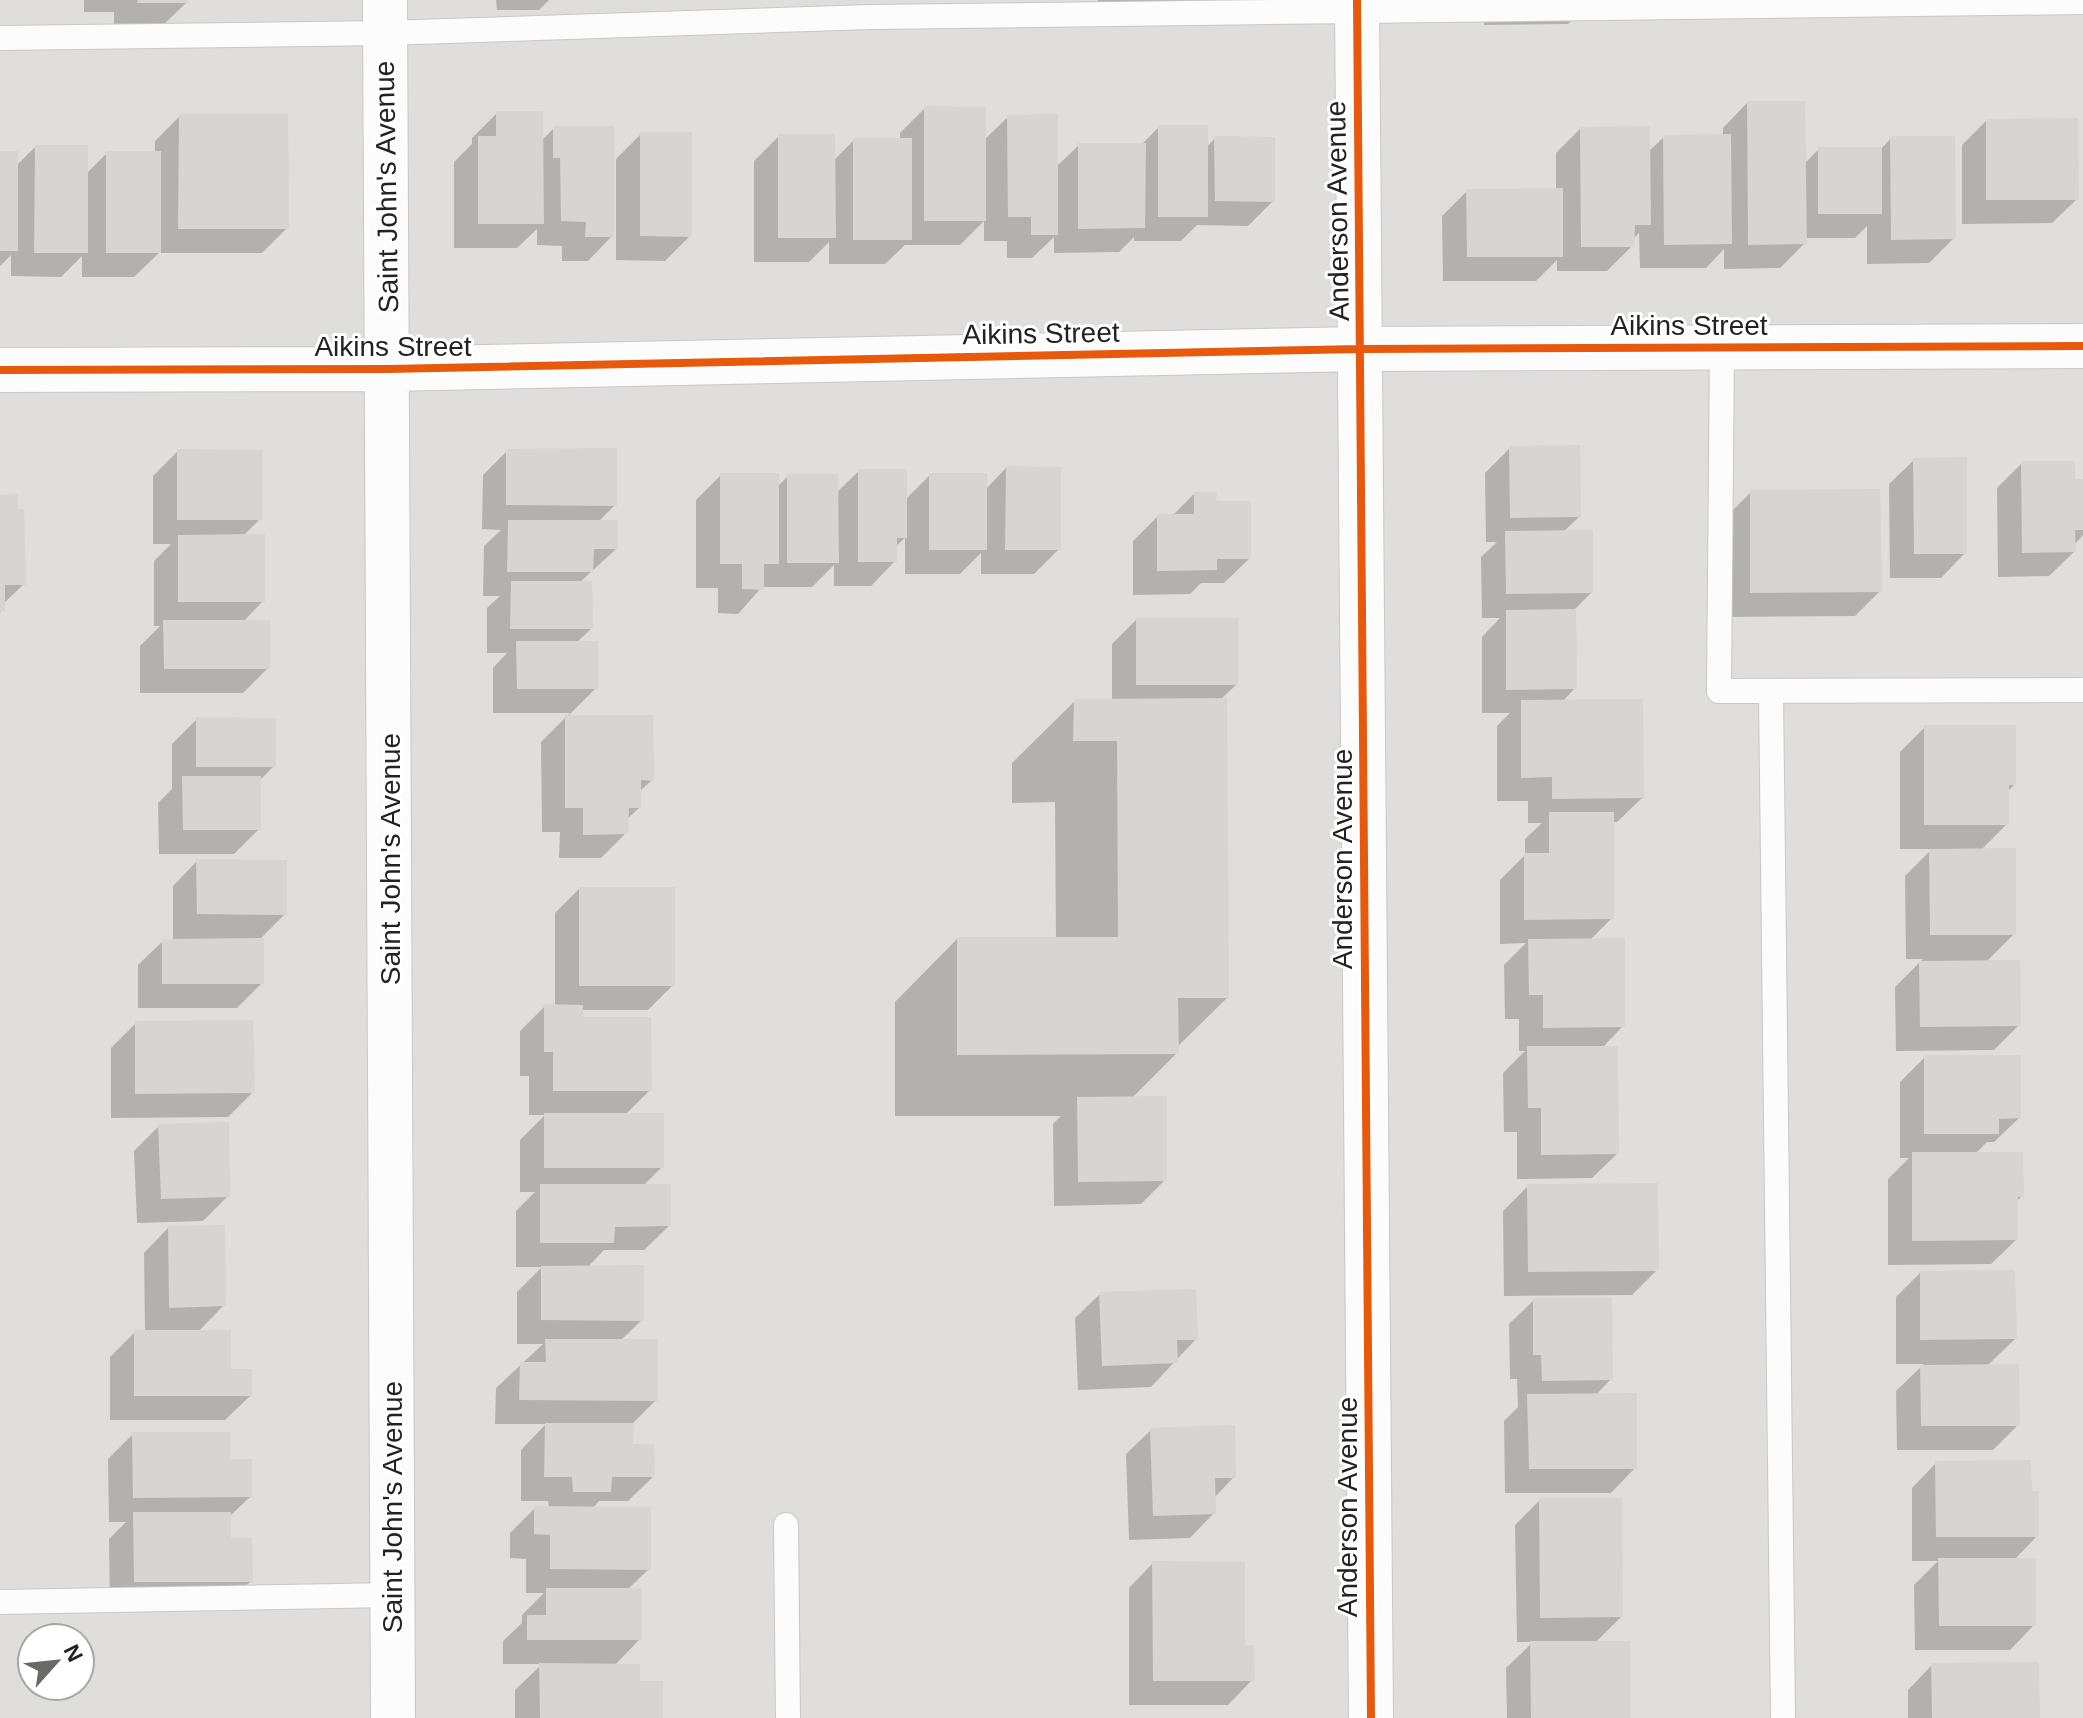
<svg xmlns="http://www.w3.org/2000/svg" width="2083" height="1718" font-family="Arial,sans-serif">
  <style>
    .residential { fill: #dfdedc; fill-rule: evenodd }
    .shadow { fill: #0003 }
    .building { fill: #d7d4d2 }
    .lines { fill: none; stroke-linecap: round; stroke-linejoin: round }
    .service-casing { stroke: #c9c8c7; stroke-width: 26 }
    .minor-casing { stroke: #c9c8c7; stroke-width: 46 }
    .service { stroke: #fdfcfc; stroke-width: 24 }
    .minor { stroke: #fdfcfc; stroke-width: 44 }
    .cycleway-casing { stroke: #fff; stroke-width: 13 }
    .cycleway { stroke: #e8590c; stroke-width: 8 }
    .labels { text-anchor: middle; stroke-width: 6; stroke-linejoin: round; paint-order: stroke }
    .street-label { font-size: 28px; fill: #222; stroke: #fff }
  </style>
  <rect width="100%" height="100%" fill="#f0eeeb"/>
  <path class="residential" d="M0,0H2083V1718H0ZM32,1638H80V1686H32Z"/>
  <path class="shadow" d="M84,0H186V3L161,27H114V12H84Z
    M496,0H549L539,10H497Z
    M1098,0H1213L1192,21H1099Z
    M1484,0H1592L1568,24L1484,25Z
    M1747,103L1804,164L1819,149H1881L1891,138L1954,238L1929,263L1867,264V226L1855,238H1804L1805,243L1780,268L1724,269V249L1706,268H1640L1639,233L1632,240V246L1607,271H1557V260L1536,281H1443L1442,216L1467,191L1556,190V153L1580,129L1648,152L1664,137L1723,136V128Z
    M925,108L984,140L1008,117L1056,167L1079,145H1141L1159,127L1206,148L1215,138L1273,201L1248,226L1197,225L1181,241H1134V237L1119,252L1054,253V237L1032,258H1007V241H984V221L960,245H905L885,264H829V242L809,262H754V161L779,136L834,160L854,140H900V133Z
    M497,113L542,140L554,128L612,236L588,261H562V246L537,245V229L517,248H454V162L472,144V138Z
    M180,116L287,228L262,253H159L134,277H82V256L61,277L11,276V255L0,266V153L16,166L35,147L86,174L107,153H155V141Z
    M1986,121L2077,199L2052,223L1962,224V145Z
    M641,134L690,236L665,261L616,260V159Z
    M1510,448L1579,517L1563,532L1591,593L1574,610L1575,688L1562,702L1642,798L1617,822H1612V918L1590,940L1623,1026L1602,1048L1617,1154L1592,1178L1517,1179V1132H1504L1503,1073L1525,1051H1519V1019H1505L1504,965L1526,943L1500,944V880L1525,855V839L1542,823H1528V801H1497V726L1510,713H1482V637L1500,618H1482L1481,557L1497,542H1486L1485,473Z
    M178,451L260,519L243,536L263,601L243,622L268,668L243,693H140V646L160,626H154V561L171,544H153V476Z
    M507,451L615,505L598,522L616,549L579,583L591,629L576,643L596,688L567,717L652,780L639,792V808L626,820V833L601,858H559L560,832H542L541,742L570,713H493V668L507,653H487V608L500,596H483L484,546L501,530L482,529L483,475Z
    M1914,460L1965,553L1941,578H1890L1889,484Z
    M2022,463L2073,481H2083V535L2074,545V552L2049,576L1998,577L1997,488Z
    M1006,468L1059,549L1034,574H981V553L960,574H905V538L895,547V561L871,586H834V565L812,587H762L738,614L718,613V588H696V500L721,475L777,487L788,476L836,493L859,471L905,500L930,475L985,490Z
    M1751,492L1880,591L1855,616L1726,617V517Z
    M1194,494L1214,503L1249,559L1224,583H1201L1190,594L1133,595V541L1158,516H1172Z
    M0,497L24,584L3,604L0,613Z
    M1136,620L1236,685L1220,700L1227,998L1177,1047V1053L1131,1099L1165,1180L1141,1204L1054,1206L1053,1124L1061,1116H895V1002L957,939H1056L1055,802L1012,803V763L1075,701H1112V644Z
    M197,719L274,766L259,781V829L234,854H159L158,803L172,789V744Z
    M1925,727L2014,785L2007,792V824L1981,850L2014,934L1986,962L2019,1025L1994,1050L1896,1051L1895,987L1923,959H1906L1905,876L1932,849H1900V752Z
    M197,861L285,914L259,940L262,983L237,1008H138V965L163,941H173V886Z
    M579,889L673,985L648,1010H581V1019L650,1090L625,1115L662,1167L643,1186L669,1226L644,1250H604L587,1268L642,1320L620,1341L656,1400L632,1424L631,1446L653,1477L628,1501H599L592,1509L649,1569L627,1590L640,1639L614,1666L638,1682L661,1718H515V1690L542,1664H503V1641L522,1623V1615L544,1593H526V1559L510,1558V1533L535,1508H549L548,1501H521V1450L546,1424H495L496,1388L543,1344H517V1292L542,1267H516V1211L535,1192H520V1140L545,1115H529V1076H520V1031L545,1006H555V913Z
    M136,1023L253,1092L228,1117L111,1118V1048Z
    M1925,1057L2019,1118L1994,1142H1987L1975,1154L2022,1196L2016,1202V1240L1991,1264L1888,1265V1179L1909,1158H1900V1082Z
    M159,1126L228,1196L203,1221L137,1223L134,1151Z
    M1528,1186L1657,1270L1632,1295L1504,1296L1503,1211Z
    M168,1228L224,1305L198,1332L250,1396L225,1420H110V1357L135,1332H145L144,1253Z
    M1920,1273L2015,1339L1987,1366L2018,1425L1993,1450H1897L1896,1391L1924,1364H1896V1297Z
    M1100,1294L1196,1339L1151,1387L1078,1390L1075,1318Z
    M1534,1300L1611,1379L1595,1396L1635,1468L1611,1493H1505L1504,1421L1518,1407L1517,1379H1510L1509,1324Z
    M1151,1430L1234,1477L1214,1498V1513L1190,1538L1129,1540L1126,1454Z
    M133,1434L228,1461L250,1497L229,1517V1540L251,1581L226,1605L110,1606L109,1539L126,1522H109L108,1459Z
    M1936,1463L2030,1493L2037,1536L2014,1560L2034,1625L2010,1650H1915L1914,1585L1938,1561H1912V1488Z
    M1540,1500L1621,1617L1595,1643L1628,1718H1507L1506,1668L1533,1642H1517L1515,1525Z
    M1153,1563L1243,1647L1252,1680L1228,1705H1129V1588Z
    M1932,1665L2038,1718H1908V1690Z"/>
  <path class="building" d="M138,0H188V3H137Z
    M1747,101H1805L1807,244L1748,245Z
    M924,106L986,107V221H924Z
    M496,111H543L544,224H478V136H496Z
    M179,114H288L289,229H178Z
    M1058,114V235H1031V217H1008L1007,115Z
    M2078,118L2079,200H1986V119Z
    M1158,125H1208V217H1158Z
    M553,126H614V237H585L586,222L561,221L560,158H553Z
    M1650,126L1651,225H1635L1634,247H1581L1580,127Z
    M640,132H692V237L640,236Z
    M778,134H835L836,238H778Z
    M1731,134L1732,244L1664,245L1663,135Z
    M1214,136L1275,137V202L1215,201Z
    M1890,136H1955L1956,239L1891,240Z
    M853,138H912V240H853Z
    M1078,143H1146L1145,228L1078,229Z
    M35,145H88V253H34Z
    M1818,147H1882V214H1818Z
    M0,151H18V251H0Z
    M106,151H161V253H106Z
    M1563,188V257H1467L1466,189Z
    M1580,445L1581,517L1510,518L1509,446Z
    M617,448V506L506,505V449Z
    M177,449L262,450V520H177Z
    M1967,457V554H1914L1913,458Z
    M2021,461H2075V479H2083V530H2075L2076,552L2022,553Z
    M1006,466L1061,467V550H1005Z
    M858,469H907V538H897V562H858Z
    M720,473H779V564H764V590L742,589V564H720Z
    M929,473H987V550H929Z
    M787,474H838L839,563H787Z
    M1880,489L1882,592L1750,593V490Z
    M1194,492H1217L1216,501H1251V559H1217V570L1157,571V514H1194Z
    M18,494V509H24L26,585H5V611H0V495Z
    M508,520H618V549H594L593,572H507Z
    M1593,530V593L1506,594L1505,531Z
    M265,534V602H178V535Z
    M511,581H592L593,629H510Z
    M1576,609L1577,689L1506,690V610Z
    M1136,618H1238V685H1136Z
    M163,620H270V669H164Z
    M516,641H598V689H517Z
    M1227,698L1229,998H1178L1179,1054L957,1055V937H1118L1117,741H1073L1074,699Z
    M1643,699L1644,798L1552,799V777L1521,778V700Z
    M565,715H653L654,781L641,780V808H629L628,834L583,835V808H565Z
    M196,717L276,718V767H196Z
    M1924,725H2016V785H2009V825H1924Z
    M182,776H261V830H183Z
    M1549,812H1614V919L1524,920V853H1549Z
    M2016,848V935H1930L1929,849Z
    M196,859L287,860V915L197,914Z
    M579,887H675V986H579Z
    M264,938V984H162V939Z
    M1625,938V1027L1543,1028V995H1529L1528,939Z
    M2020,960L2021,1026L1920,1027L1919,961Z
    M544,1004L583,1005V1017H651L652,1091H553V1052H544Z
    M253,1020L255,1093L135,1094V1021Z
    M1527,1046H1618L1619,1154L1541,1155V1108H1528Z
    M1924,1055H2021V1118L1999,1119V1134H1924Z
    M1167,1096V1181L1078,1182L1077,1097Z
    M544,1113H664V1168H544Z
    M229,1122L230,1197L161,1199L158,1124Z
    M1912,1152H2023L2024,1197H2018V1240L1912,1241Z
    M1658,1183L1659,1271L1528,1272L1527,1184Z
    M540,1184H671V1226L615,1227L614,1243H540Z
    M225,1225L226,1306L169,1308L168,1226Z
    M644,1265V1321L541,1320V1266Z
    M2015,1270L2017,1339L1920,1340V1271Z
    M1196,1289L1198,1340H1177L1178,1363L1102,1366L1099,1292Z
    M1533,1298H1612L1613,1380L1542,1381L1541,1355H1533Z
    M134,1330H231V1369H252V1396H134Z
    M545,1339H658V1401L519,1400L520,1362H546Z
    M2019,1364L2020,1426H1921L1920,1365Z
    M1637,1393V1469H1529L1527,1394Z
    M545,1423H634L633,1444H654L655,1477H612L611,1492H573L572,1477H544Z
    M1235,1425L1236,1478H1215L1216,1514L1153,1516L1150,1428Z
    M132,1432H230V1459H252V1497L133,1498Z
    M2031,1460L2032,1491H2039V1537H1936L1935,1461Z
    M1539,1498H1622L1623,1617L1540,1618Z
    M534,1506L651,1507V1570L550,1569V1535L534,1534Z
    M133,1512H231V1538H252L253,1582H134Z
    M1938,1558H2036V1626H1939Z
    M1152,1561L1245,1562V1645H1254L1255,1681H1153Z
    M546,1588H642V1640H527V1615H546Z
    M1530,1641H1630V1718H1531Z
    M2039,1662L2040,1718H1932L1931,1663Z
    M539,1663L640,1664V1681H663V1718H540Z"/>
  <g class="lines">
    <defs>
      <path id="service" d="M0,38L385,33L871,17L2083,2
        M1722,347L1719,691L2083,690
        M1771,691L1783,1718
        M786,1525L788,1718
        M0,1602L392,1595"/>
      <path id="minor" d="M385,0L393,1718
        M1357,0L1371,1718
        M0,370L388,369L1361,349L2083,346"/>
    </defs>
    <use href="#service" class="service-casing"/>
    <use href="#minor" class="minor-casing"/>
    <use href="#service" class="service"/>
    <use href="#minor" class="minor"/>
    <defs>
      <path id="cycleway" d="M1357,0L1371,1718
        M0,370L388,369L1361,349L2083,346"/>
    </defs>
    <use href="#cycleway" class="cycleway-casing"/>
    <use href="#cycleway" class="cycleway"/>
  </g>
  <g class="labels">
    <g class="street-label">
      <text transform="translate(386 187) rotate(-91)" y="10">Saint John's Avenue</text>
      <text transform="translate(1337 211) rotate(-91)" y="10">Anderson Avenue</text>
      <text x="1689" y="335">Aikins Street</text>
      <text transform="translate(1041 333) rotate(-1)" y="10">Aikins Street</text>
      <text x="393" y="356">Aikins Street</text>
      <text transform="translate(390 859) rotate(-90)" y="10">Saint John's Avenue</text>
      <text transform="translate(1342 859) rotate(-90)" y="10">Anderson Avenue</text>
      <text transform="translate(392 1507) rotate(-90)" y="10">Saint John's Avenue</text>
      <text transform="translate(1347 1507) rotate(-90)" y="10">Anderson Avenue</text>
    </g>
  </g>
  <g transform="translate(56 1662) rotate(63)"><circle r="38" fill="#ffffff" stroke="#a7a7a7" stroke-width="2"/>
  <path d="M0-6L14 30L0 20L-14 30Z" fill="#6a6968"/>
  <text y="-12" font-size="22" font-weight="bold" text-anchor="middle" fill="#222222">N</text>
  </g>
</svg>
